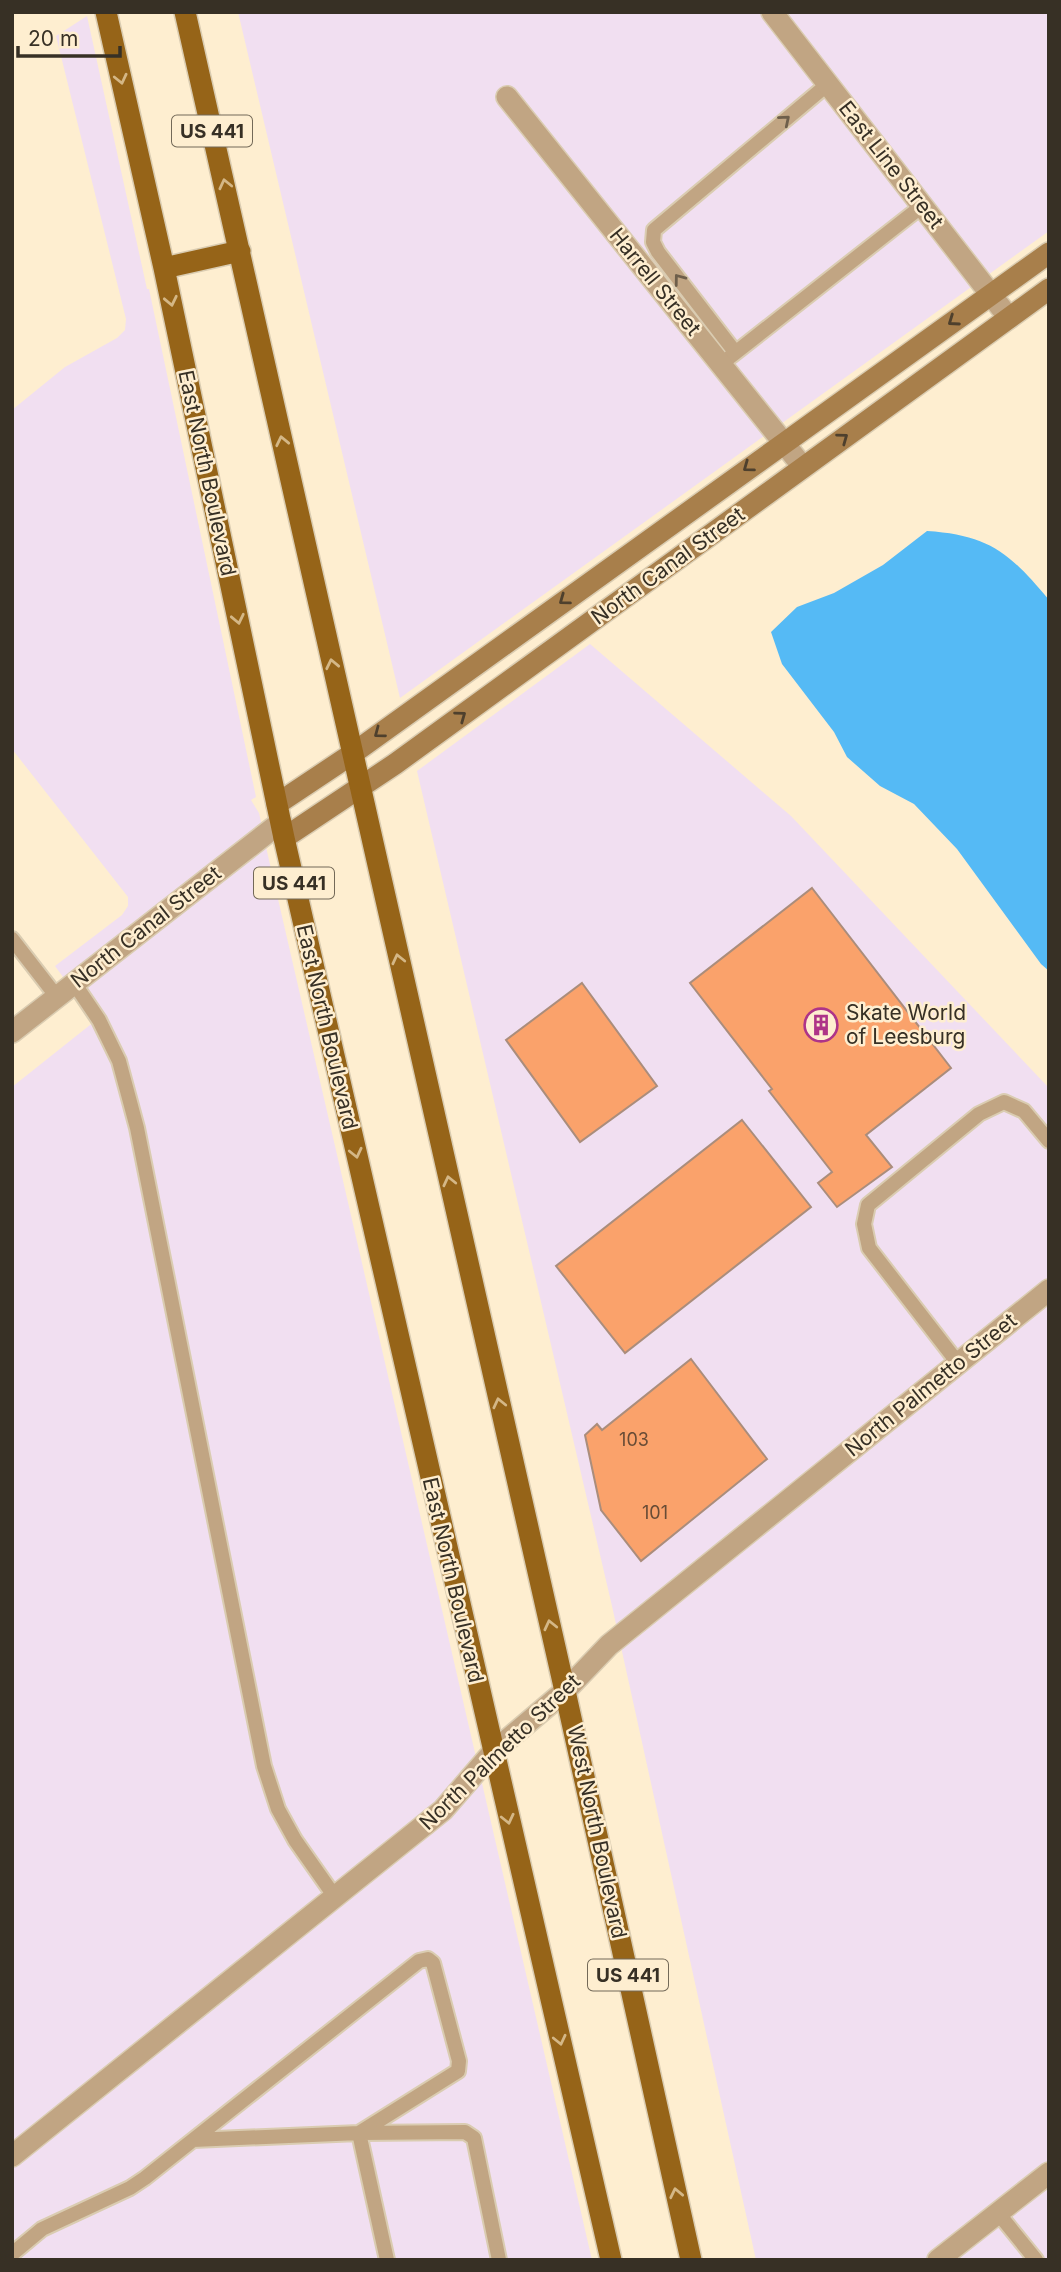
<svg xmlns="http://www.w3.org/2000/svg" width="1061" height="2272" font-family="Inter,sans-serif">
  <style>
    .commercial { fill: #f1dff1 }
    .water { fill: #55baf5 }
    .building { fill: #faa26b; stroke: #aa8d7c; stroke-width: 2 }
    .lines { fill: none; stroke-linecap: round; stroke-linejoin: round }
    .lane-casing { stroke: #daccb1; stroke-width: 18 }
    .street-casing { stroke: #daccb1; stroke-width: 24 }
    .secondary-casing { stroke: #daccb1; stroke-width: 24 }
    .primary-casing { stroke: #daccb1; stroke-width: 24 }
    .lane { stroke: #c1a583; stroke-width: 14 }
    .street { stroke: #c1a583; stroke-width: 21 }
    .secondary { stroke: #a87f4b; stroke-width: 21 }
    .primary { stroke: #966418; stroke-width: 21 }
    .oneway { stroke: #d4b786 }
    .oneway2 { stroke: #6e5f4b }
    .oneway3 { stroke: #4e402d }
    .labels { text-anchor: middle; stroke-width: 5; stroke-linejoin: round; paint-order: stroke }
    .number-label { font-size: 18px; fill: #684c36 }
    .shield { fill: #feeed0; stroke: #736958; stroke-width: 2 }
    .shield-label { font-size: 19px; font-weight: bold; fill: #373025 }
    .street-label { font-size: 21px; fill: #373025; stroke: #feeed0 }
    .poi-label { font-size: 21px; fill: #373025; stroke: #feeed0; text-anchor: start }
  </style>
  <rect width="100%" height="100%" fill="#feeed0"/>
  <path class="commercial" d="M238,12H1049V231L400,698Z
    M87,16L147,289H149L256,797L251,800L259,813L263,831L258,835L266,847L592,2260H12V1087L95,1021L55,966L122,915L128,906V897L12,749V410L65,367L117,338L125,330L126,319L56,36Z
    M590,644L791,816L1049,1088V2260H756L612,1606L417,771Z"/>
  <path class="water" d="M927,531C989,535 1010,553 1049,600V971L1041,964L957,849L914,804L880,786L847,757L834,732L782,664L771,632L797,607L834,593L883,565Z"/>
  <path class="building" d="M812,888L951,1068L866,1135L892,1167L837,1207L818,1183L832,1172L769,1091L772,1089L690,983Z
    M582,983L657,1086L580,1142L506,1040Z
    M742,1120L811,1207L625,1353L556,1266Z
    M691,1359L767,1459L641,1561L601,1510L585,1435L597,1424L602,1430Z"/>
  <g class="lines">
    <defs>
      <path id="lane" d="M735,352L658,252L653,242L654,230L828,84
        M730,357L922,206
        M12,939L57,997
        M74,983L99,1020L119,1061L137,1128L264,1766L278,1809L295,1840L335,1897
        M958,1363L869,1248L864,1224L868,1205L979,1114L1004,1102L1024,1111L1049,1141
        M361,2133L465,2132L474,2138L499,2260
        M193,2140L359,2133L387,2260
        M998,2213L1036,2260
        M12,2254L42,2229L130,2188L145,2178L419,1961L428,1959L433,1963L459,2061L458,2071L359,2133"/>
      <path id="street" d="M772,12L1009,318
        M507,97L803,467
        M12,1032L281,822
        M12,2156L443,1810L493,1752L565,1691L609,1645L1049,1290
        M938,2260L1049,2173"/>
      <path id="secondary" d="M277,804L352,754L1049,253
        M284,838L395,764L1049,289"/>
      <path id="primary" d="M106,12L164,268L284,838L611,2260
        M185,12L565,1691L691,2260
        M164,268L240,251"/>
    </defs>
    <use href="#lane" class="lane-casing"/>
    <use href="#street" class="street-casing"/>
    <use href="#secondary" class="secondary-casing"/>
    <use href="#primary" class="primary-casing"/>
    <use href="#lane" class="lane"/>
    <use href="#street" class="street"/>
    <use href="#secondary" class="secondary"/>
    <use href="#primary" class="primary"/>
  </g>
  <defs><path id="oneway-chevron" d="M-2-3.5L2.5 0L-2 3.5" fill="none" stroke-width="1.6" stroke-linecap="round" stroke-linejoin="round" transform="scale(1.75)"/></defs>
  <g class="oneway">
    <use href="#oneway-chevron" transform="translate(121 79) rotate(77)"/>
    <use href="#oneway-chevron" transform="translate(225 184) rotate(-103)"/>
    <use href="#oneway-chevron" transform="translate(171 301) rotate(78)"/>
    <use href="#oneway-chevron" transform="translate(282 441) rotate(-102)"/>
    <use href="#oneway-chevron" transform="translate(238 619) rotate(78)"/>
    <use href="#oneway-chevron" transform="translate(332 664) rotate(-102)"/>
    <use href="#oneway-chevron" transform="translate(398 959) rotate(-103)"/>
    <use href="#oneway-chevron" transform="translate(356 1153) rotate(77)"/>
    <use href="#oneway-chevron" transform="translate(449 1181) rotate(-103)"/>
    <use href="#oneway-chevron" transform="translate(499 1403) rotate(-103)"/>
    <use href="#oneway-chevron" transform="translate(550 1625) rotate(-103)"/>
    <use href="#oneway-chevron" transform="translate(508 1819) rotate(77)"/>
    <use href="#oneway-chevron" transform="translate(560 2040) rotate(77)"/>
    <use href="#oneway-chevron" transform="translate(676 2193) rotate(-102)"/>
  </g>
  <g class="oneway2">
    <use href="#oneway-chevron" transform="translate(785 120) rotate(-40)"/>
    <use href="#oneway-chevron" transform="translate(679 279) rotate(-127)"/>
  </g>
  <g class="oneway3">
    <use href="#oneway-chevron" transform="translate(953 321) rotate(145)"/>
    <use href="#oneway-chevron" transform="translate(843 438) rotate(-36)"/>
    <use href="#oneway-chevron" transform="translate(748 467) rotate(144)"/>
    <use href="#oneway-chevron" transform="translate(564 600) rotate(144)"/>
    <use href="#oneway-chevron" transform="translate(461 716) rotate(-36)"/>
    <use href="#oneway-chevron" transform="translate(379 733) rotate(143)"/>
  </g>
  <defs>
    <symbol id="building-ring" viewBox="-11 -11 22 22"><circle r="9.5" fill="#feeed0" stroke="#ae3488" stroke-width="1.5"/><path d="M-4-6H4V6H1V3H-1V6H-4ZM-2.5-4.3h1.7v1.8h-1.7ZM.8-4.3h1.7v1.8H.8ZM-2.5-1h1.7V.8h-1.7ZM.8-1h1.7V.8H.8Z" fill="#ae3488"/></symbol>
  </defs>
  <g fill-rule="evenodd">
    <use href="#building-ring" x="802" y="1006" width="38" height="38"/>
  </g>
  <g class="labels">
    <g class="number-label">
      <text x="634" y="1446">103</text>
      <text x="655" y="1519">101</text>
    </g>
    <g class="shield">
      <rect x="172" y="115.5" width="80" height="31" rx="5"/>
      <rect x="254" y="867.5" width="80" height="31" rx="5"/>
      <rect x="588" y="1959.5" width="80" height="31" rx="5"/>
    </g>
    <g class="shield-label">
      <text x="212" y="138">US 441</text>
      <text x="294" y="890">US 441</text>
      <text x="628" y="1982">US 441</text>
    </g>
    <g class="street-label">
      <text transform="translate(891 165) rotate(52)" y="7">East Line Street</text>
      <text transform="translate(655 282) rotate(51)" y="7">Harrell Street</text>
      <text transform="translate(207 473) rotate(78)" y="7">East North Boulevard</text>
      <text transform="translate(668 566) rotate(-36)" y="7">North Canal Street</text>
      <text transform="translate(146 927) rotate(-38)" y="7">North Canal Street</text>
      <text transform="translate(327 1027) rotate(77)" y="7">East North Boulevard</text>
      <text transform="translate(931 1385) rotate(-39)" y="7">North Palmetto Street</text>
      <text transform="translate(453 1580) rotate(77)" y="7">East North Boulevard</text>
      <text transform="translate(500 1752) rotate(-44)" y="7">North Palmetto Street</text>
      <text transform="translate(597 1832) rotate(78)" y="7">West North Boulevard</text>
    </g>
    <g class="poi-label">
      <text x="846" y="1020">Skate World<tspan x="846" dy="24">of Leesburg</tspan></text>
    </g>
  </g>
  <rect width="1061" height="2272" fill="none" stroke="#373025" stroke-width="28"/>
  <path d="M18 46v10h102v-10" fill="none" stroke="#373025" stroke-width="3.5"/>
  <text x="28" y="46" font-size="21" fill="#373025" stroke="#feeed0" stroke-width="5" paint-order="stroke">20 m</text>
</svg>
